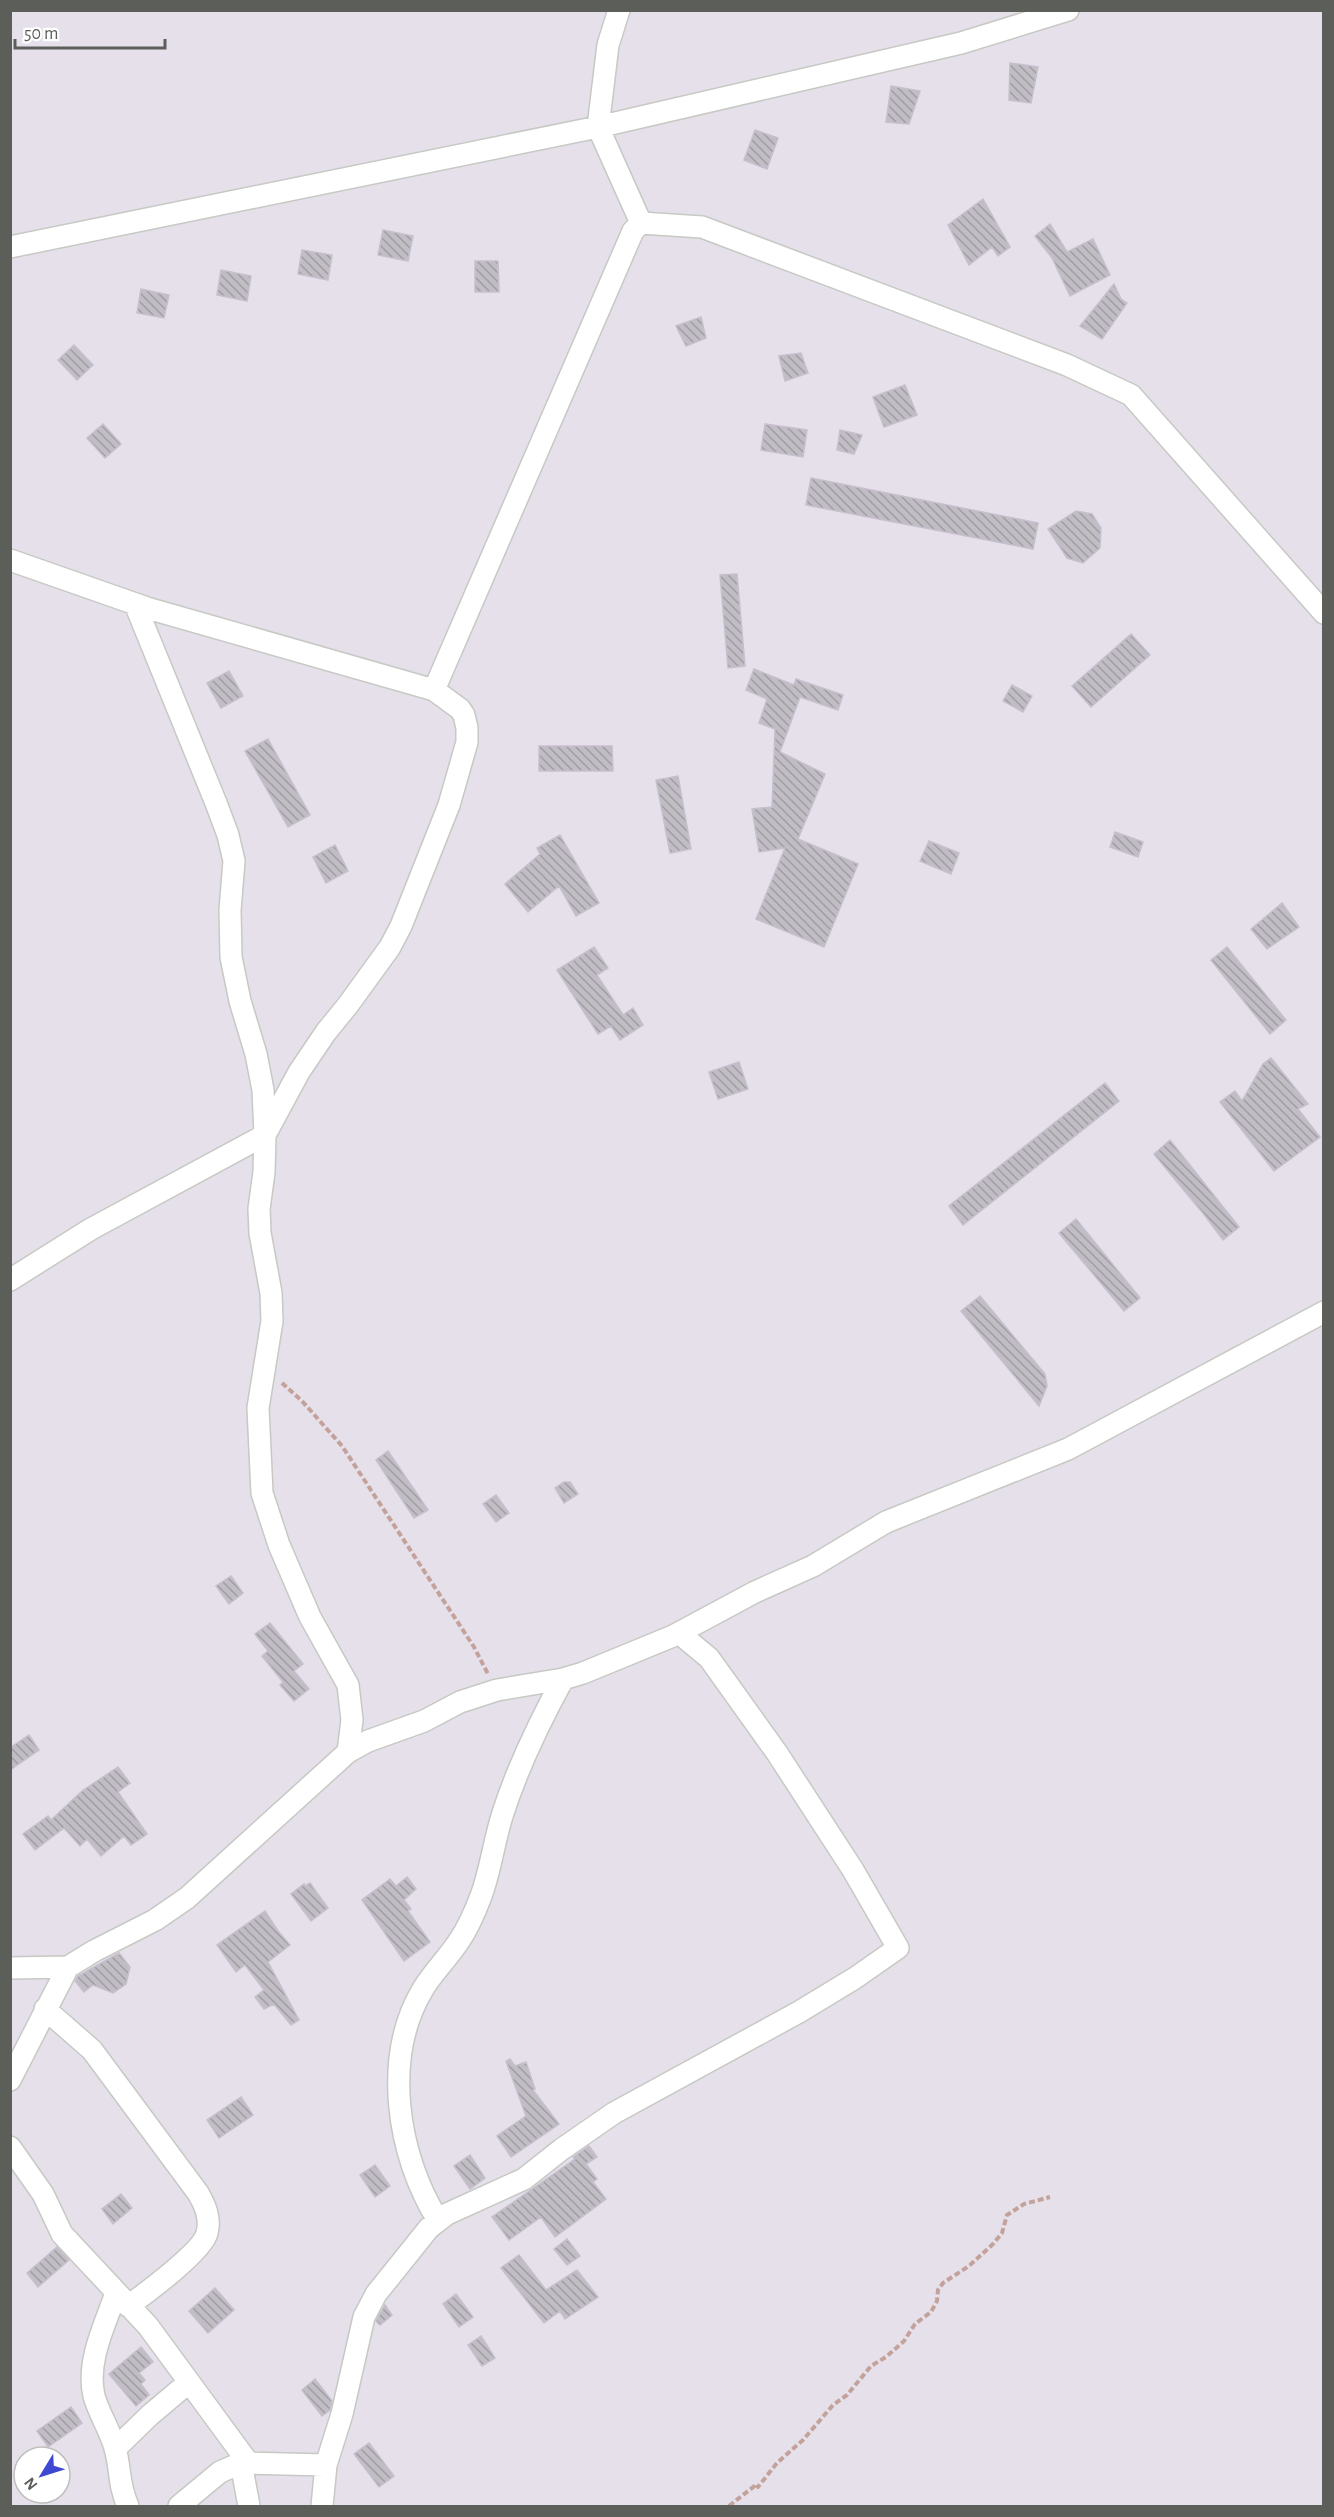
<svg xmlns="http://www.w3.org/2000/svg" width="1334" height="2517" font-family="'Alegreya Sans',sans-serif">
  <style>
    .building { fill: url(#building-back-hatch); stroke: #c7bfcd; stroke-width: 1.5 }
    .lines { fill: none; stroke-linecap: round; stroke-linejoin: round }
    .minor-casing { stroke: #c6c9c4; stroke-width: 24 }
    .path { stroke: #c4a29c; stroke-width: 4; stroke-dasharray: 6 3; stroke-linecap: butt }
    .minor { stroke: #fff; stroke-width: 21 }
  </style>
  <defs>
    <pattern id="building-back-hatch" width="6" height="6" patternUnits="userSpaceOnUse" patternTransform="scale(1.5)"><rect width="6" height="6" fill="#c1bdc5"/><path d="M-1 5l2 2M0 0l6 6M5-1l2 2" fill="none" stroke="#a09da3"/></pattern>
  </defs>
  <rect width="100%" height="100%" fill="#e6e0ea"/>
  <path class="building" d="M1010,63L1038,67L1031,103L1009,100Z
    M891,86L920,91L909,124L886,122Z
    M755,130L778,138L767,169L744,160Z
    M983,199L1010,247L998,256L992,247L969,265L948,225Z
    M1050,224L1067,252L1093,239L1110,275L1070,296L1052,258L1035,236Z
    M383,230L413,236L408,261L378,255Z
    M302,250L332,255L328,280L298,274Z
    M475,261H498L499,292H475Z
    M221,270L251,276L247,301L217,295Z
    M1114,284L1121,299L1127,303L1102,339L1080,326Z
    M141,289L169,295L164,318L137,313Z
    M701,317L706,338L686,346L676,326Z
    M74,345L93,365L77,380L58,360Z
    M801,353L808,373L785,381L779,356Z
    M905,385L917,415L884,427L873,397Z
    M103,424L121,444L105,458L87,438Z
    M765,424L807,430L803,457L761,450Z
    M840,430L862,435L854,454L837,450Z
    M811,478L1038,523L1033,549L806,505Z
    M1076,511L1092,514L1101,528L1100,548L1083,563L1067,558L1048,529Z
    M737,574L745,666L728,668L720,575Z
    M1131,634L1150,655L1091,707L1072,686Z
    M754,669L794,685L796,679L843,695L838,710L800,697L780,752L825,774L798,839L858,864L824,947L756,919L785,848L759,852L752,809L772,807L775,729L759,723L767,699L746,690Z
    M229,671L243,696L221,708L207,683Z
    M1012,685L1032,696L1023,712L1003,701Z
    M268,739L310,815L288,827L245,751Z
    M539,746H612L613,771H539Z
    M678,776L691,849L670,853L656,780Z
    M1115,832L1143,842L1138,857L1110,847Z
    M560,835L599,903L576,916L559,886L528,912L505,884L540,854L537,848Z
    M929,841L959,853L951,874L920,861Z
    M335,845L348,871L326,883L313,857Z
    M1282,903L1299,927L1267,949L1251,929Z
    M594,947L608,968L597,975L623,1015L633,1008L643,1025L620,1040L611,1026L598,1034L557,970Z
    M1227,947L1286,1020L1270,1034L1211,960Z
    M1271,1058L1308,1104L1298,1109L1320,1137L1274,1171L1220,1102L1235,1091L1242,1101L1263,1064Z
    M739,1062L748,1089L718,1099L709,1072Z
    M1105,1083L1119,1101L963,1225L949,1206Z
    M1170,1140L1239,1227L1223,1240L1206,1217L1154,1154Z
    M1076,1219L1140,1298L1124,1311L1059,1233Z
    M980,1296L1045,1374L1047,1386L1039,1406L961,1311Z
    M388,1451L428,1510L414,1518L376,1460Z
    M564,1482H570L578,1494L564,1503L555,1488Z
    M496,1495L509,1513L496,1522L483,1504Z
    M231,1576L243,1593L229,1604L216,1586Z
    M270,1623L303,1664L294,1671L309,1689L294,1701L280,1685L283,1682L262,1656L268,1651L255,1634Z
    M29,1735L39,1750L10,1770V1748Z
    M118,1767L130,1783L118,1792L147,1834L131,1845L124,1836L101,1856L87,1839L80,1846L64,1828L35,1850L23,1834L48,1816L51,1820L82,1791Z
    M407,1877L416,1889L404,1900L411,1909L408,1911L430,1942L404,1961L362,1900L390,1879L396,1886Z
    M310,1883L328,1908L311,1921L291,1894L304,1884L305,1886Z
    M265,1911L278,1931L290,1945L268,1962L299,2020L291,2025L274,2004L264,2009L255,1997L264,1990L245,1965L236,1972L217,1945Z
    M119,1953L130,1967L126,1984L113,1993L93,1985L84,1992L75,1981L78,1976Z
    M510,2059L515,2066L526,2062L535,2089L533,2090L559,2124L511,2157L497,2136L526,2116L506,2061Z
    M241,2097L253,2115L219,2138L207,2120Z
    M589,2146L597,2157L586,2164L597,2179L593,2182L606,2199L555,2237L541,2217L509,2240L492,2217L575,2159L573,2157Z
    M470,2155L485,2178L470,2189L454,2166Z
    M375,2165L390,2186L375,2197L360,2175Z
    M121,2194L132,2208L113,2224L102,2209Z
    M567,2239L580,2256L567,2265L554,2249Z
    M57,2247L69,2260L38,2287L27,2273Z
    M519,2255L546,2290L577,2270L598,2297L565,2319L560,2311L544,2323L501,2268Z
    M215,2288L234,2310L208,2333L189,2311Z
    M456,2294L473,2317L459,2327L443,2304Z
    M385,2305L392,2315L380,2325L376,2321Z
    M481,2336L495,2358L482,2366L468,2345Z
    M141,2347L153,2362L139,2373L145,2380L141,2384L149,2395L136,2406L109,2374Z
    M315,2379L332,2401L330,2410L322,2416L302,2390Z
    M71,2407L82,2423L48,2447L37,2431Z
    M369,2443L394,2476L379,2487L354,2454Z"/>
  <g class="lines">
    <defs>
      <path id="minor" d="M619,10L608,45L598,127L641,223
        M10,247L598,127L961,43L1068,10
        M10,560L147,608L434,690L633,231L641,223L702,227L1067,365L1131,395L1324,613
        M135,604L216,803L228,835L234,861L230,910L231,957L240,1001L256,1054L263,1090L265,1135L264,1172L259,1209L260,1233L271,1293L272,1321L258,1408L262,1493L279,1545L310,1617L348,1685L352,1720L348,1752
        M10,1280L91,1229L265,1135L299,1072L326,1032L348,1005L390,947L401,926L449,805L467,742V728L464,715L460,709L434,690
        M10,1968L68,1967
        M45,2009L92,2050L198,2193C205,2205 211,2218 207,2233C203,2251 145,2294 128,2306
        M10,2080L68,1967L94,1951L155,1920L187,1898L348,1752L368,1741L424,1721L460,1702L497,1690L563,1679L583,1673L673,1636L755,1592L813,1566L886,1522L1068,1449L1324,1312
        M10,2147L43,2194L62,2234L148,2326L247,2461
        M438,2220C397,2155 382,2057 423,1989C433,1972 448,1958 459,1941C468,1928 475,1912 481,1896C491,1869 494,1840 503,1813C518,1766 539,1723 563,1679
        M116,2293C105,2325 86,2361 94,2396C99,2414 110,2430 115,2448C121,2469 118,2484 128,2506
        M115,2449L150,2415L188,2383
        M241,2463L249,2506
        M179,2506L220,2472L241,2463L326,2465
        M322,2506L326,2465L342,2414L364,2317L376,2294L429,2228L447,2214L524,2179L562,2149L614,2113L799,2012L855,1978L898,1948L853,1870L777,1753L709,1658L679,1633"/>
    </defs>
    <use href="#minor" class="minor-casing"/>
    <path class="path" d="M282,1383L302,1401L342,1446L474,1647L488,1674
      M729,2506L757,2484L758,2487L777,2463L803,2440L833,2405L847,2395L871,2366L886,2357L904,2341L915,2324L931,2312L937,2301L938,2290L943,2283L969,2266L993,2244L1002,2233L1007,2215L1024,2204L1050,2197"/>
    <use href="#minor" class="minor"/>
  </g>
  <rect width="1334" height="2517" fill="none" stroke="#5c5f59" stroke-width="24"/>
  <g transform="translate(42 2475) rotate(232)"><circle r="28" fill="#ffffff" stroke="#bebfbd" stroke-width="1.5"/>
  <path d="M0-4.5L10 22L0 15L-10 22Z" fill="#3e48d2"/>
  <text y="-9" font-size="16" font-weight="bold" text-anchor="middle" fill="#5c5f59">N</text>
  </g>
  <path d="M15 39v9h150v-9" fill="none" stroke="#5c5f59" stroke-width="3"/>
  <text x="24" y="39" font-size="18" fill="#5c5f59" stroke="#ffffff" stroke-width="4.5" paint-order="stroke">50 m</text>
</svg>
